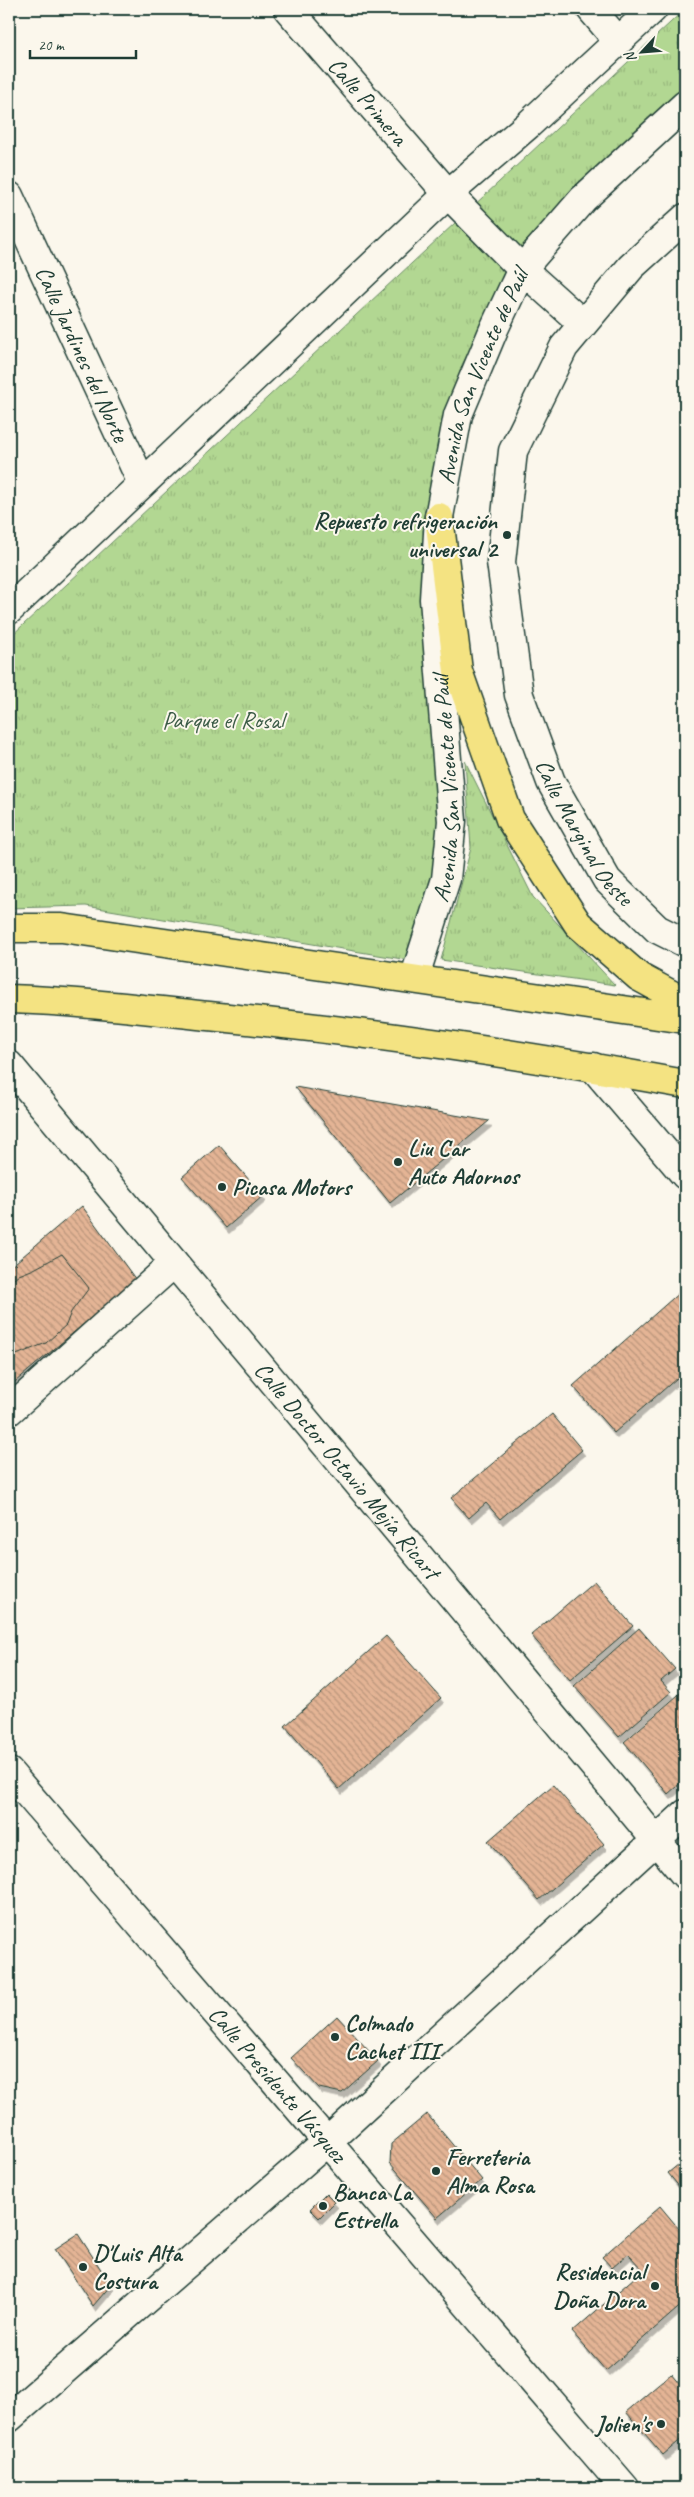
<svg xmlns="http://www.w3.org/2000/svg" width="694" height="2497" font-family="Caveat,sans-serif">
  <style>
    .park { fill: url(#park-tufts); stroke: #688a63 }
    .building { fill: url(#building-back-hatch); stroke: #1f3d34; filter: url(#shadow) }
    .lines { fill: none; stroke-linecap: round; stroke-linejoin: round }
    .minor-casing { stroke: #1f3d34; stroke-width: 31 }
    .major-casing { stroke: #1f3d34; stroke-width: 31 }
    .minor { stroke: #fbf7ec; stroke-width: 28 }
    .major { stroke: #f4e382; stroke-width: 28 }
    .poi-dot { fill: #1f3d34; stroke: #fbf7ec; stroke-width: 2 }
    .labels { text-anchor: middle; stroke-width: 4; stroke-linejoin: round; paint-order: stroke }
    .street-label { font-size: 24px; fill: #1f3d34; stroke: #fbf7ec }
    .poi-label { font-size: 24px; font-weight: bold; fill: #1f3d34; stroke: #fbf7ec; text-anchor: start }
    .park-label { font-size: 24px; fill: #3c5c47; stroke: #fbf7ec }
  </style>
  <defs>
    <pattern id="park-tufts" width="24" height="20" patternUnits="userSpaceOnUse" patternTransform="scale(1.25)"><rect width="24" height="20" fill="#b2d792"/><path d="M3 7l-1-3M5 7V3M7 7l1-3M15 17l-1-3M17 17v-4M19 17l1-3" fill="none" stroke="#99b97e"/></pattern>
    <pattern id="building-back-hatch" width="6" height="6" patternUnits="userSpaceOnUse" patternTransform="scale(1.25)"><rect width="6" height="6" fill="#e4b495"/><path d="M-1 5l2 2M0 0l6 6M5-1l2 2" fill="none" stroke="#b8947a"/></pattern>
    <filter id="shadow"><feDropShadow dx="3" dy="5.5" stdDeviation="0" flood-color="#0004"/></filter>
  </defs>
  <rect width="100%" height="100%" fill="#fbf7ec"/>
  <filter id="ink" filterUnits="userSpaceOnUse"><feTurbulence type="fractalNoise" baseFrequency=".02" numOctaves="2"/><feDisplacementMap in="SourceGraphic" scale="10" xChannelSelector="R" yChannelSelector="G"/><feConvolveMatrix kernelMatrix="1 2 1 2 8 2 1 2 1" color-interpolation-filters="sRGB"/></filter>
  <g filter="url(#ink)">
    <path class="park" d="M685,9V92L525,242L462,365L440,445L420,591L434,772L441,824L434,873L408,960L86,906L9,908V638Z
      M465,761L533,897L615,985L441,960L471,848Z"/>
    <path class="building" d="M295,1087L489,1121L390,1203Z
      M219,1145L263,1196L226,1228L182,1177Z
      M82,1206L136,1280L9,1387V1268Z
      M62,1254L89,1288L71,1312L66,1325L46,1343L9,1358V1283L19,1275L34,1269Z
      M681,1291L685,1296V1371L614,1433L573,1386Z
      M552,1414L582,1450L500,1519L486,1503L469,1518L451,1498Z
      M594,1581L633,1626L570,1680L531,1635Z
      M639,1628L675,1669L661,1681L671,1692L619,1737L574,1686Z
      M386,1636L441,1698L339,1789L285,1726Z
      M685,1689V1779L668,1794L624,1742Z
      M553,1785L604,1844L539,1900L488,1841Z
      M337,2016L378,2061L342,2093L319,2088L291,2058Z
      M427,2114L482,2180L437,2218L390,2163L391,2144Z
      M685,2159V2194L668,2173Z
      M326,2193L335,2202L319,2218L310,2209Z
      M660,2206L685,2236V2302L606,2371L572,2332L643,2270L628,2254L612,2268L602,2257Z
      M78,2234L111,2285L93,2306L55,2249Z
      M671,2374L685,2391V2436L663,2455L626,2412Z"/>
    <g class="lines">
      <defs>
        <g id="minor">
          <path id="s1" d="M288,9L448,194L522,269L582,323"/>
          <path d="M591,9L618,41"/>
          <path id="s2" d="M9,196L142,483"/>
          <path id="s3" d="M685,218L631,267L564,347L513,451L501,562L519,695L551,782L607,880L657,929L685,943"/>
          <path d="M9,610L448,194L528,125L653,9"/>
          <path id="s4" d="M414,979L446,879L452,821L434,599L439,517L458,415L494,329L522,269L583,199L685,105"/>
          <path id="s5" d="M9,1065L685,1875"/>
          <path d="M593,1067L685,1175"/>
          <path d="M9,1411L174,1263"/>
          <path id="s6" d="M9,1772L625,2488"/>
          <path d="M9,2418L328,2141L685,1814"/>
        </g>
        <path id="major" d="M439,517L458,671L510,819L578,924L639,977L685,1002
          M9,928H62L685,1019
          M9,999C76,1001 142,1009 209,1016C368,1032 528,1055 685,1084"/>
      </defs>
      <use href="#minor" class="minor-casing"/>
      <use href="#major" class="major-casing"/>
      <use href="#minor" class="minor"/>
      <use href="#major" class="major"/>
    </g>
  </g>
  <g class="poi-dot">
    <circle cx="507" cy="535" r="5"/>
    <circle cx="398" cy="1162" r="5"/>
    <circle cx="222" cy="1187" r="5"/>
    <circle cx="335" cy="2037" r="5"/>
    <circle cx="436" cy="2171" r="5"/>
    <circle cx="323" cy="2206" r="5"/>
    <circle cx="83" cy="2267" r="5"/>
    <circle cx="655" cy="2286" r="5"/>
    <circle cx="661" cy="2424" r="5"/>
  </g>
  <g class="labels">
    <g class="street-label">
      <text dy="8" stroke="none"><textPath href="#s1" startOffset="122">Calle Primera</textPath></text>
      <text dy="8" stroke="none"><textPath href="#s2" startOffset="174">Calle Jardines del Norte</textPath></text>
      <text dy="8" stroke="none"><textPath href="#s4" startOffset="616">Avenida San Vicente de Paúl</textPath></text>
      <text dy="8" stroke="none"><textPath href="#s4" startOffset="196">Avenida San Vicente de Paúl</textPath></text>
      <text dy="8" stroke="none"><textPath href="#s3" startOffset="692">Calle Marginal Oeste</textPath></text>
      <text dy="8" stroke="none"><textPath href="#s5" startOffset="528">Calle Doctor Octavio Mejía Ricart</textPath></text>
      <text dy="8" stroke="none"><textPath href="#s6" startOffset="412">Calle Presidente Vásquez</textPath></text>
    </g>
    <g class="poi-label">
      <text x="497" y="529" text-anchor="end">Repuesto refrigeración<tspan x="497" dy="28">universal 2</tspan></text>
      <text x="408" y="1156">Liu Car<tspan x="408" dy="28">Auto Adornos</tspan></text>
      <text x="232" y="1195">Picasa Motors</text>
      <text x="345" y="2031">Colmado<tspan x="345" dy="28">Cachet III</tspan></text>
      <text x="446" y="2165">Ferreteria<tspan x="446" dy="28">Alma Rosa</tspan></text>
      <text x="333" y="2200">Banca La<tspan x="333" dy="28">Estrella</tspan></text>
      <text x="93" y="2261">D'Luis Alta<tspan x="93" dy="28">Costura</tspan></text>
      <text x="645" y="2280" text-anchor="end">Residencial<tspan x="645" dy="28">Doña Dora</tspan></text>
      <text x="651" y="2432" text-anchor="end">Jolien's</text>
    </g>
    <g class="park-label">
      <text x="223" y="728">Parque el Rosal</text>
    </g>
  </g>
  <rect width="694" height="2497" fill="none" stroke="#fbf7ec" stroke-width="30"/>
  <rect x="15" y="15" width="664" height="2467" fill="none" stroke="#1f3d34" stroke-width="2" filter="url(#ink)"/>
  <g transform="translate(642 52) rotate(244)" stroke="#fbf7ec" stroke-width="4" paint-order="stroke">
  <path d="M0-4L9 19L0 12L-9 19Z" fill="#1f3d34"/>
  <text y="-8" font-size="14" font-weight="bold" text-anchor="middle" fill="#1f3d34">N</text>
  </g>
  <path d="M30 50v8h106v-8" fill="none" stroke="#1f3d34" stroke-width="2.5"/>
  <text x="38" y="50" font-size="15" fill="#1f3d34" stroke="#fbf7ec" stroke-width="4" paint-order="stroke">20 m</text>
</svg>
